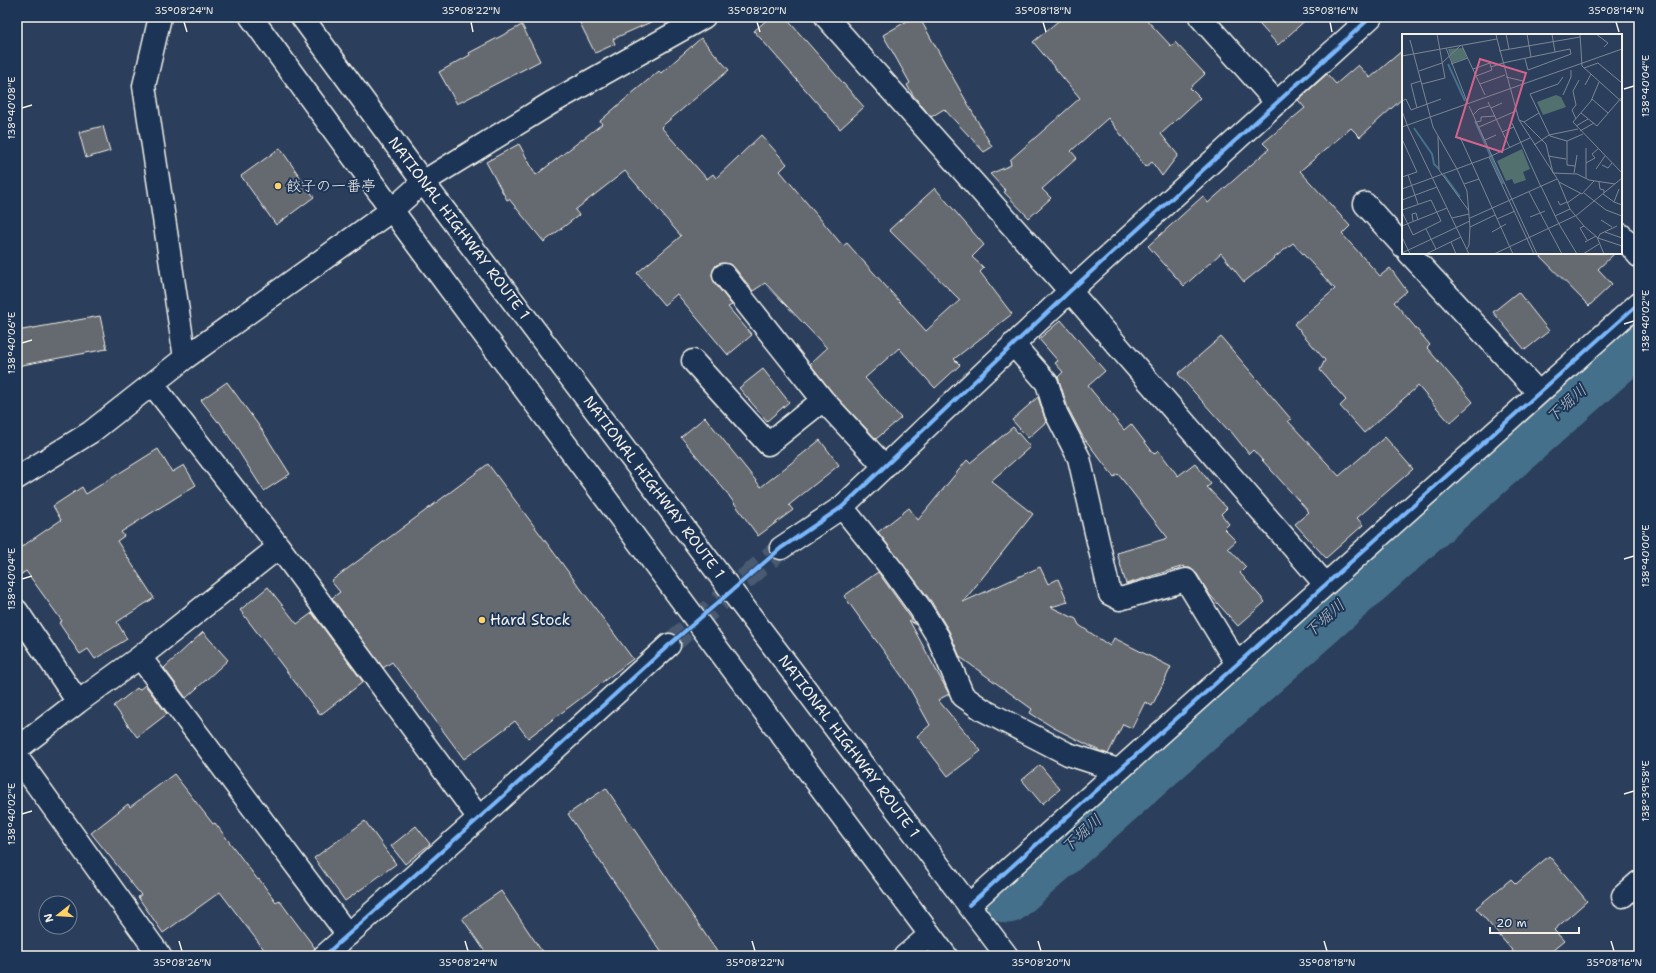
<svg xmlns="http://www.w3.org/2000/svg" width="1656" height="973" font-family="'Shantell Sans','Klee One',sans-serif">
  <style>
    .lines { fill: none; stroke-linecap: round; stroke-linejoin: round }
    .river { stroke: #45708b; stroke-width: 53 }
    .building { fill: #656970; stroke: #f4f1e8 }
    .minor-tunnel { stroke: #495a71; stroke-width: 22; stroke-dasharray: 22 11; stroke-linecap: butt }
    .minor-casing { stroke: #f4f1e8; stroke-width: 25 }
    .highway-casing { stroke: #f4f1e8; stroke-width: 25 }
    .minor { stroke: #1d3557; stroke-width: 22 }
    .highway { stroke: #1d3557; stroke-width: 22 }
    .cycleway-casing { stroke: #1d3557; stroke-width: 6 }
    .cycleway { stroke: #7ab7fb; stroke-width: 4 }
    .ticks { fill: none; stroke: #f4f1e8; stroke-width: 1.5 }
    .poi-dot { fill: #ffd166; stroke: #1d3557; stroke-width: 1.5 }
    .labels { text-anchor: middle; stroke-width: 4; stroke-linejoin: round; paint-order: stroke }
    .poi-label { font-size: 15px; fill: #f4f1e8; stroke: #1d3557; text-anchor: start }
    .street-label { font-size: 15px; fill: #f4f1e8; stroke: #1d3557 }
    .water-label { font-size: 16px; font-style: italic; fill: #b7c4c7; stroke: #1d3557 }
    .inset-river { fill: none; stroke: #45708b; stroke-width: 2 }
    .inset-road { fill: none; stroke: #7b8694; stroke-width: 1 }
    .view { fill: #d4648c; fill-opacity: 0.15; stroke: #d4648c; stroke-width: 2 }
    .inset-edge { fill: none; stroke: #f4f1e8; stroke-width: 2 }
    .neatline { fill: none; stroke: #f4f1e8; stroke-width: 1.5 }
    .ticks-label { font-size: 10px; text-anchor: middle; fill: #f4f1e8 }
  </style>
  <rect width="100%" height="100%" fill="#2b3f5c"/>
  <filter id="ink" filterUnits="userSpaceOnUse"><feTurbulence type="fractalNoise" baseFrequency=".025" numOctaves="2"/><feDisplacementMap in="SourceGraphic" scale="8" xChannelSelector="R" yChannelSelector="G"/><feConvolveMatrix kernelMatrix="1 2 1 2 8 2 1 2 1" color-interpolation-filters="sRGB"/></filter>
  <g filter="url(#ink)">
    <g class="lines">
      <path class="river" d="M1008,897L1639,338"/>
    </g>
    <path class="building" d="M577,17H662L613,39L615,44L595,53Z
      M770,17H785L864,107L840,129L754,31Z
      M914,17H919L992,147L984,152L944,109L931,117L913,95L907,85L910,83L883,35Z
      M1063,17H1144L1171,46L1175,42L1205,74L1190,88L1200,98L1161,134L1178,155L1162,176L1152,162L1146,167L1108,118L1071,151L1077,158L1042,189L1051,198L1029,218L1004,192L1006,191L990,174L1011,165L1010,160L1080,98L1033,42Z
      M1253,17H1309L1278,45Z
      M522,25L540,61L457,104L439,72L470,55L469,53Z
      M701,38L729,70L661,127L707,179L713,174L716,178L761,135L787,164L780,171L843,246L847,243L926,331L960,300L889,230L935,188L984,245L972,257L984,268L980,272L1012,314L954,359L960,365L935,388L899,348L865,378L901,418L876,439L832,392L810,364L827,348L765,283L753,291L734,267L729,264L722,263L716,265L713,270L712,276L714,282L732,305L728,307L752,335L728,355L677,294L664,305L637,273L681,236L625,171L575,210L579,215L544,242L509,199L507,200L486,162L519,144L536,175L602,124L600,121L630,95L659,71L661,73Z
      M1403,50V98L1360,137L1351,128L1300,171L1350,226L1342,234L1380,276L1390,268L1407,291L1394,302L1430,345L1427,348L1473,402L1450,423L1418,386L1364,433L1340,406L1346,400L1320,370L1325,360L1294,324L1335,289L1293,243L1244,282L1221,253L1184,286L1148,246L1203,196L1208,203L1269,149L1263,143L1305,108L1298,100L1327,74L1336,84L1358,65L1370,78Z
      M103,126L110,151L86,158L79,132Z
      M280,148L314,197L276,225L241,176Z
      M1537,253H1615L1598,269L1612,284L1589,306Z
      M1518,292L1549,331L1525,350L1493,312Z
      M100,316L107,349L17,366V331Z
      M1061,320L1105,371L1088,386L1124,430L1131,424L1154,454L1158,450L1178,476L1195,463L1211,484L1207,487L1227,508L1221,514L1229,524L1224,529L1236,541L1228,548L1246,567L1240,573L1265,602L1238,626L1210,595L1197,574L1190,568H1185L1184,566L1126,584L1117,553L1168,538L1118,474L1114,477L1083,437L1068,408L1058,377L1063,372L1055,363L1058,361L1039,339Z
      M1221,337L1291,419L1288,421L1339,476L1385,437L1413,469L1357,518L1363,525L1326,558L1295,524L1309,512L1253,450L1249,454L1229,429L1228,430L1178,374Z
      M763,369L789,402L767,421L739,388Z
      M227,382L262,430L290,474L264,491L219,421L218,422L201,400Z
      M1038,397L1046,422L1028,438L1012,420Z
      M705,417L761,487L820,440L839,465L789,505L793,510L758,536L727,493L681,437Z
      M1013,427L1030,447L991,481L1033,514L963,602L1040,567L1048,584L1058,579L1068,602L1051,607L1076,619L1079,625L1110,646L1114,638L1171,667L1152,706L1145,702L1132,728L1123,724L1108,754L1100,751L1054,728L1030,713L1032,709L960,657L949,631L931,601L878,532L909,508L918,520L967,460L970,463Z
      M158,449L172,472L184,465L196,485L121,532L124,536L117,541L154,598L117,622L127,639L95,659L88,649L80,654L59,623L62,621L26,571L17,577V550L61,520L53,506L82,487L86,494Z
      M488,464L633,659L528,738L515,721L464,759L392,662L383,668L332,598L340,592L331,581Z
      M878,572L916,625L909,620L948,692L949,694L938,700L981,751L948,776L917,736L930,725L906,682L844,596Z
      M268,587L297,624L312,613L363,682L320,715L240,610Z
      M203,632L228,660L186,698L164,668Z
      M145,685L167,714L137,737L114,706L137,688L139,690Z
      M1040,765L1060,789L1042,804L1022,780Z
      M174,774L213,824L215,823L258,880L259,879L276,902L279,900L315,948L312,956H269L220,892L163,933L138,897L141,895L91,833L128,804L130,807Z
      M606,788L720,956H664L568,814Z
      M365,821L396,864L345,901L314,858Z
      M416,826L430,844L405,864L391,846Z
      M1549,856L1587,901L1554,930L1564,941L1546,956H1517L1476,908L1511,879L1516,884Z
      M501,891L545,956H488L462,918Z"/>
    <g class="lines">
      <path class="minor-tunnel" d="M669,645L781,548"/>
      <defs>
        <path id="minor" d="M160,17L144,86L185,358
          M826,17L1070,291L1325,584
          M1200,17L1277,103
          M1365,204L1403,246
          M1621,235L1639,256
          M1409,253L1538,392
          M724,275L823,400L885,467
          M1013,344L1047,383L1056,413L1079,458L1110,594L1120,599L1186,580L1237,664
          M693,361L768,444L823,400
          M153,385L279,547L479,818
          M17,478L91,432L185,358L392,210L423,182L551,103L704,17
          M842,507L894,572L920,608L938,637L963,696L983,710L1068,754L1118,770
          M781,548L842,507L1070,291L1371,17
          M17,611L78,702L140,657L348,935
          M140,657L279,547
          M17,749L78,702
          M17,757L160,956
          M1623,896L1639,882
          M969,905L1639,303
          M324,956L497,802L669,645
          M905,956L930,935"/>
        <path id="highway" d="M251,17L422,251L946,956
          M302,17L423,182L1007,956"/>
      </defs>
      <use href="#minor" class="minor-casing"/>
      <use href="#highway" class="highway-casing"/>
      <use href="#minor" class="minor"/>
      <use href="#highway" class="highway"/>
      <defs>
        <path id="cycleway" d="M969,905L1639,303
          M324,956L497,802L669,645L781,548L842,507L1070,291L1371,17"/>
      </defs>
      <use href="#cycleway" class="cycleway-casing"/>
      <use href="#cycleway" class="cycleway"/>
    </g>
  </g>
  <path class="ticks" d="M184,22L187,32M471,22L473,32M757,22L760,32M1043,22L1046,32M1330,22L1332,32M1616,22L1619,32M1624,89L1634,86M22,108L32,105M1624,324L1634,321M22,343L32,340M1624,559L1634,556M22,579L32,576M1624,794L1634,791M22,814L32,811M179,941L182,951M465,941L468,951M752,941L755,951M1038,941L1041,951M1324,941L1327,951M1611,941L1614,951"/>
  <g class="poi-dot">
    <circle cx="278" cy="186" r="4"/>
    <circle cx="482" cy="620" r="4"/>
  </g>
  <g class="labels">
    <g class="poi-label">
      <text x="286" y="191">餃子の一番亭</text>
      <text x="490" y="625">Hard Stock</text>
    </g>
    <g class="street-label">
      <text transform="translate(459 228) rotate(53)" y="5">NATIONAL HIGHWAY ROUTE 1</text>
      <text transform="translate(654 487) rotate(53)" y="5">NATIONAL HIGHWAY ROUTE 1</text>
      <text transform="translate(849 746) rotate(53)" y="5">NATIONAL HIGHWAY ROUTE 1</text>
    </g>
    <g class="water-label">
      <text transform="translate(1566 403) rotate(-42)" y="6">下堀川</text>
      <text transform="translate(1324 618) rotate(-42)" y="6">下堀川</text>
      <text transform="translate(1081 833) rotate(-42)" y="6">下堀川</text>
    </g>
  </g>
  <g transform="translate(1402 34)">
    <rect width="220" height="220" fill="#2b3f5c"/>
    <path d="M61,14L65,24L50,29L46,15ZM154,61L159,63L164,73L141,81L135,68ZM120,115L128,135L121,138L124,146L112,150L110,145L104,147L95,127Z" fill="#52706e"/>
    <path class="inset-river" d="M46,30L63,67M73,87L101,150M12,94L30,120L32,130L37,135M42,141L58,163"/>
    <path class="inset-road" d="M104,0L107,15M125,0L129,23M150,0L153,18M178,0L180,32L220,68M194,0L206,9L202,13M95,5L117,86L156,146L168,175L182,192L196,204L220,212M8,6L31,93L55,135L65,157L68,193L67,211L65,215M60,12L83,61M44,14L66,70M97,17L178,3M0,22L95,5L94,0M49,30L66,24M182,34L196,29L220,49M71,35L88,29L89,33M17,37L40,29L58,12M74,42L90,36L89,33L101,29L129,23L168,15L169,20L126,36L123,25M104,43L121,47M161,43L156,50L128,60L148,102L165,107L181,100M197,48L189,67L171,88L220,139M20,50L43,44L35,0M78,50L103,41M183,51L189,40M161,61L169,43V36M190,65L206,79M0,67L4,65L9,76L39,65M86,68L108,114M67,72L135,220M15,74L9,50L19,47M89,74L100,69M0,77L6,93M179,79L195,92L220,63M71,81L77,75L87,72M174,85L170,76L174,71L171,57L177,46M117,86L122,88L144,110L151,139L175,140L187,146L213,150M74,88L79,87V83L93,82M122,88L137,79M110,89L139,153M174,92L186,85M0,93L220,15M6,93L67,220M77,93L114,77M178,97L192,89M100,98L112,93M36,102L37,136L67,177M58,103L111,220M0,105L15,138L0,143M83,106L94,101M165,107V131L173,132M132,111L147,101L176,95M146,122L164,125M87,123L132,220M184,129L193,124L190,120L196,115M200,131L206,134L210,129M194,135L203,122M172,139L175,121M6,141L16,170M184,144V114M157,148L180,160L192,147M197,148L198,155L202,156V159M62,150L77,145M139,152L157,190M0,155L87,123L128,104M217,155L212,168L220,171M127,158L160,220M182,159L204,176L220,182M201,160L212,168M0,166L35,153M156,167L158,171L165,168M165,169L179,159M0,176L29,166L39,187L11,201L0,178M153,182L168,175M128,183L143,177M50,184L67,180M68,184L155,145M95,185L113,177M199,186L210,193M11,187L10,180L14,179L16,186M157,190L175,220M0,192L45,174M182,192L178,194L185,206M68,193L93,181M24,195L34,215M90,198L104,190M203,198L220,204M0,203L8,220M195,203L202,220M196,204L198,200L215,192M49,208L54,220M183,208L194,202M0,219L68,187M24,220L59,203M92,220L175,181L220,144M181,220L197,210"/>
    <path class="view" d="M78,25L124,39L100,118L54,103Z"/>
    <rect width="220" height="220" class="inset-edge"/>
  </g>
  <rect width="1656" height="973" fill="none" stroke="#1d3557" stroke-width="44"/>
  <g transform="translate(58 915) rotate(253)"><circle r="19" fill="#1d3557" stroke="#738091"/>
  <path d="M0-3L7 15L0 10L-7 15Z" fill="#ffd166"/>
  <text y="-6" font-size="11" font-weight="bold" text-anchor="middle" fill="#f4f1e8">N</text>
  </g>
  <path d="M1490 927v6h89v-6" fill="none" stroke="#f4f1e8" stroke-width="2"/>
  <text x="1496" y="927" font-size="12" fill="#f4f1e8" stroke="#1d3557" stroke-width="3" paint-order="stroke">20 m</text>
  <rect x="22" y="22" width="1612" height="929" class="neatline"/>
  <g class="ticks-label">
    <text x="184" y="14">35°08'24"N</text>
    <text x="471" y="14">35°08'22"N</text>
    <text x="757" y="14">35°08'20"N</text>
    <text x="1043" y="14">35°08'18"N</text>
    <text x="1330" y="14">35°08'16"N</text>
    <text x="1616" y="14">35°08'14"N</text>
    <text transform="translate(1645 86) rotate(-90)" y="4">138°40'04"E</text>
    <text transform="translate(11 108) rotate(-90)" y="4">138°40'08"E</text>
    <text transform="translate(1645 321) rotate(-90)" y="4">138°40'02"E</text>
    <text transform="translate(11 343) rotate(-90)" y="4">138°40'06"E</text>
    <text transform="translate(1645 556) rotate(-90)" y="4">138°40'00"E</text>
    <text transform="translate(11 579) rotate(-90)" y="4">138°40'04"E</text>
    <text transform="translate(1645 791) rotate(-90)" y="4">138°39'58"E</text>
    <text transform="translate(11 814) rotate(-90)" y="4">138°40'02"E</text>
    <text x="182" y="966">35°08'26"N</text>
    <text x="468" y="966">35°08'24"N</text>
    <text x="755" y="966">35°08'22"N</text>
    <text x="1041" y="966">35°08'20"N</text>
    <text x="1327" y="966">35°08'18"N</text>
    <text x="1614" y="966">35°08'16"N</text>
  </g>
</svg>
